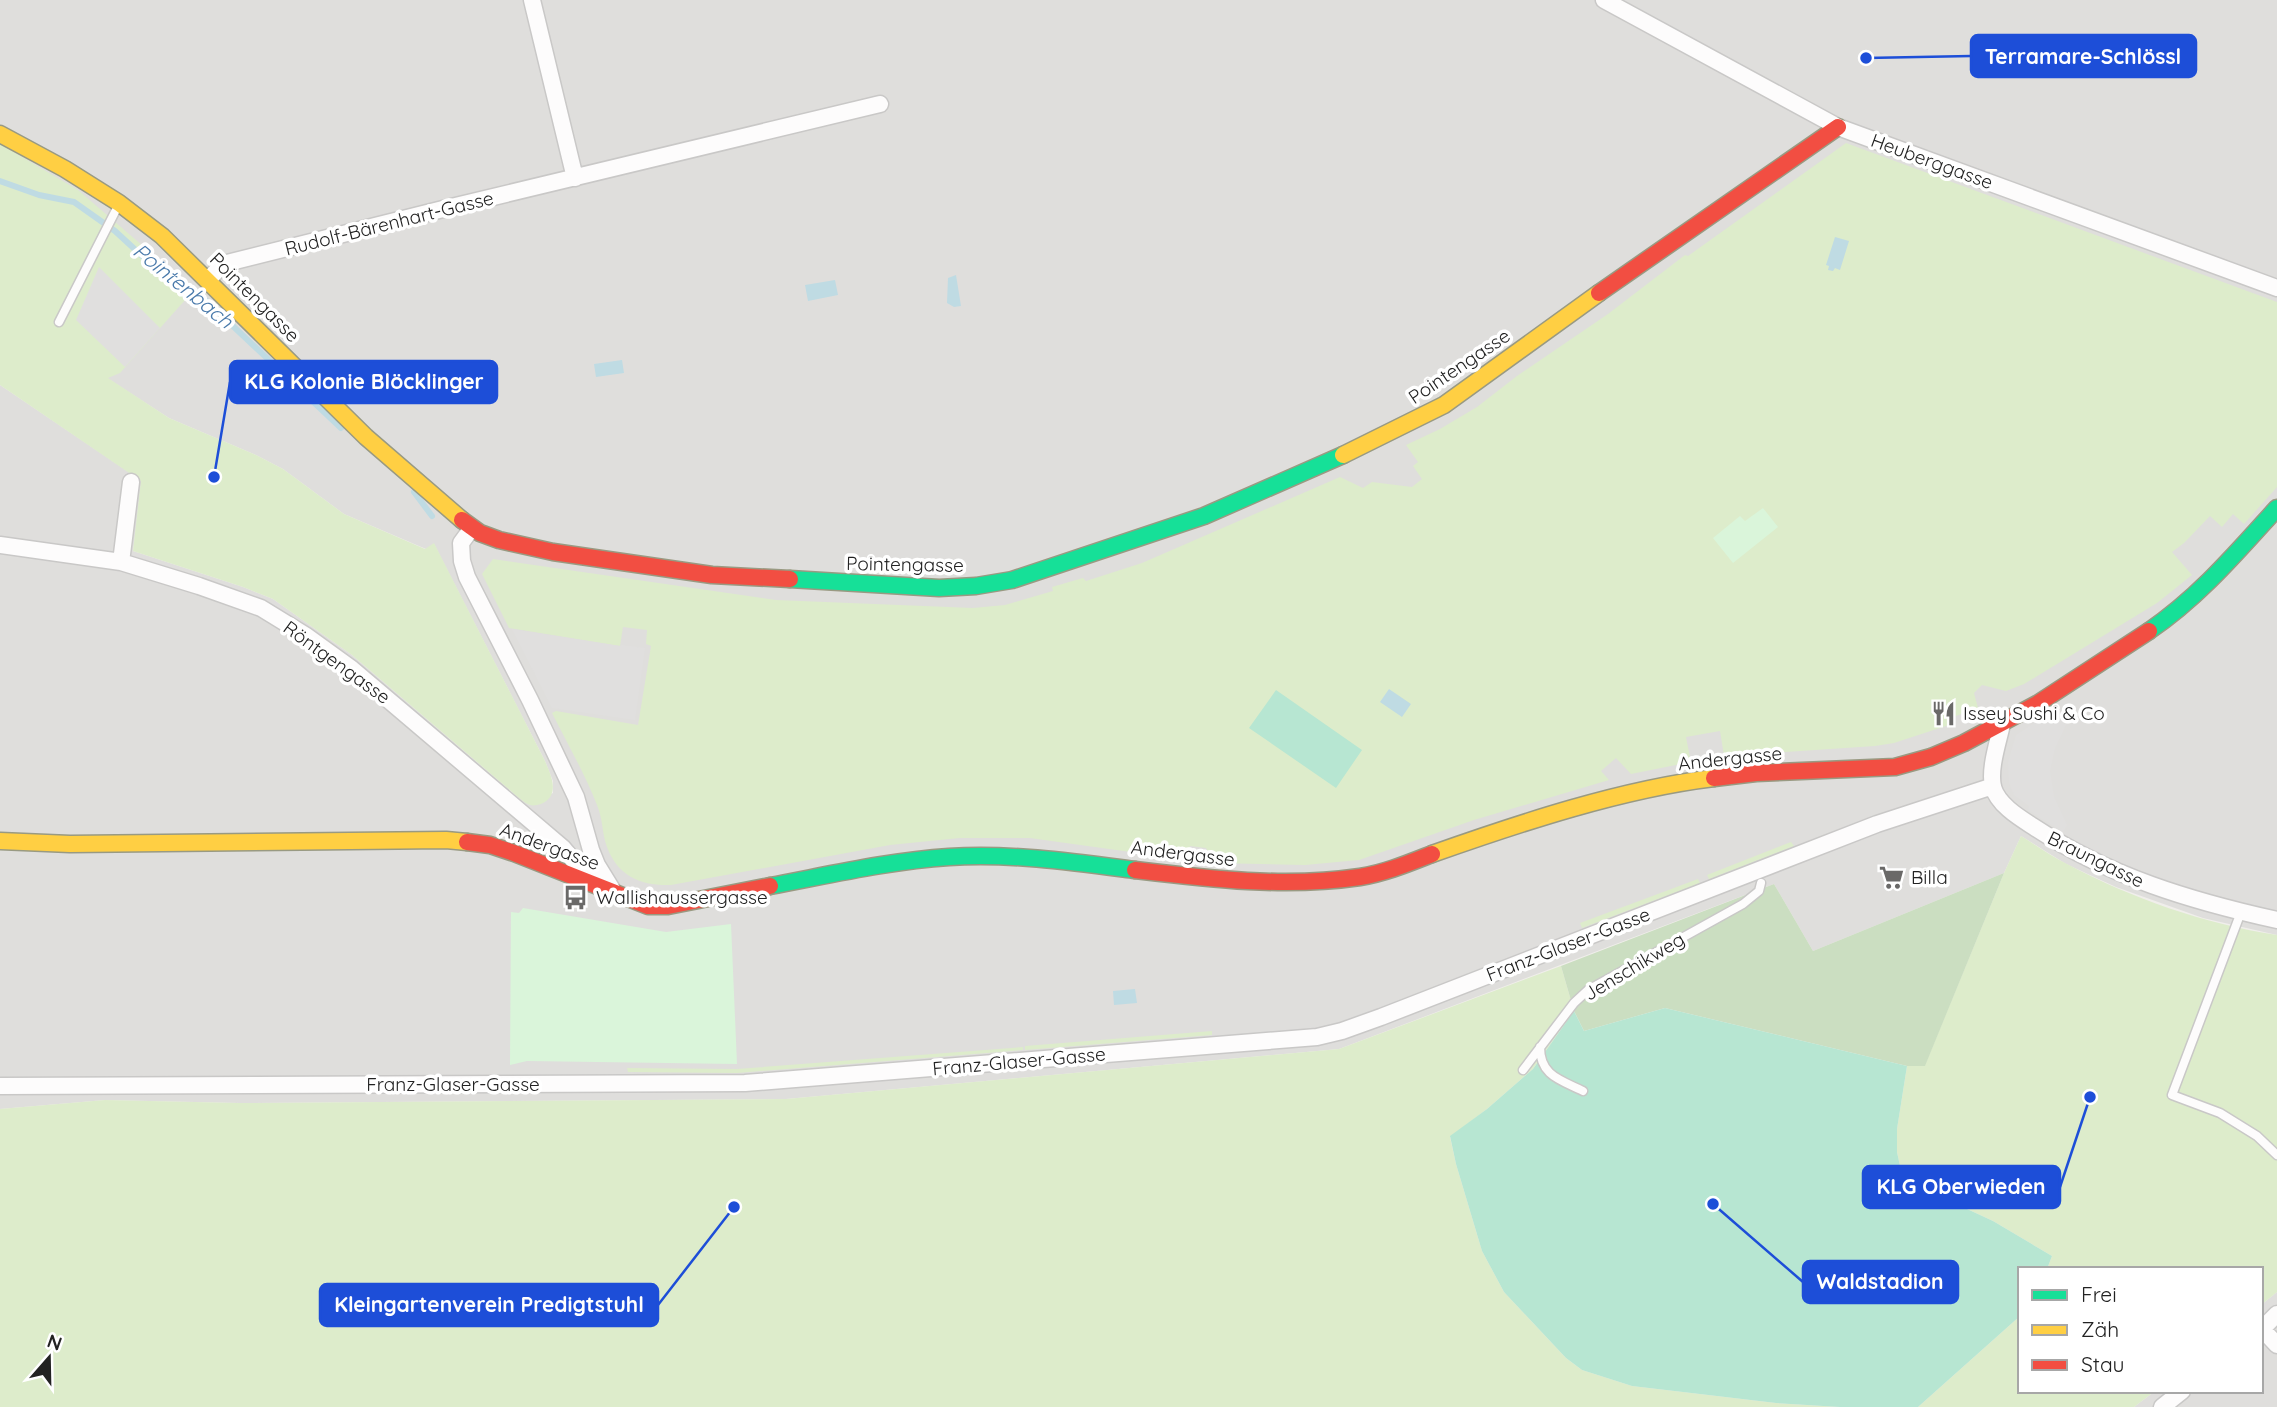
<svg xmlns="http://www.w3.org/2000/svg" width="2277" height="1407" font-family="Quicksand,sans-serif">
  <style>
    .residential { fill: #dfdedc }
    .grass { fill: #ddeccb }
    .forest { fill: #cbdec1 }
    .park { fill: #daf5da }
    .pitch { fill: #b7e6d2 }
    .parking { fill: #e0dfde }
    .water { fill: #bfdbe3 }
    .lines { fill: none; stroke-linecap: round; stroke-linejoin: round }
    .stream { stroke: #bfdbe3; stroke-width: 6 }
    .lane-casing { stroke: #c9c8c7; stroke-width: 11 }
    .street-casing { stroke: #c9c8c7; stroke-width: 19 }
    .fast-casing { stroke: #999a82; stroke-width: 19 }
    .slow-casing { stroke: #999a82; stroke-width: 19 }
    .jam-casing { stroke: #999a82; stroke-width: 19 }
    .lane { stroke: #fdfcfc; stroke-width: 8 }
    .street { stroke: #fdfcfc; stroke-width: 16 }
    .fast { stroke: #16e098; stroke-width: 16 }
    .slow { stroke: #ffcf43; stroke-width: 16 }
    .jam { stroke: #f24e42; stroke-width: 16 }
    .labels { text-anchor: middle; stroke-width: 7; stroke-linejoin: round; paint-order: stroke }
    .street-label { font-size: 19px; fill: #222; stroke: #fff }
    .poi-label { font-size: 19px; fill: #222; stroke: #fff; text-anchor: start }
    .water-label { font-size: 21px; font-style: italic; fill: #4a7aab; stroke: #fff }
    .leader { fill: none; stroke: #1d4ed8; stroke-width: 2.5 }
    .callout-dot { fill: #1d4ed8; stroke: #fff; stroke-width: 2.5 }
    .callout { fill: #1d4ed8; stroke: #1d4ed8; stroke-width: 2.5 }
    .callout-label { font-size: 21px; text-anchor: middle; font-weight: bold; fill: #fff }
  </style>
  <rect width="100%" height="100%" fill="#f0eeeb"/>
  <path class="residential" d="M0,0H2277V935L2203,918L2116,887L2066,864L2021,836L2004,873L1813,951L1774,884L1339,1049L786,1099L239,1103L105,1100L0,1109V385L142,481L133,551L243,587L273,599L352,655L512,792L530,805L553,793V781L545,761L434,544L426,549L344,514L283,469L256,455L169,418L107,378L0,144Z
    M2277,1292V1407H2134L2155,1391H2261V1305Z"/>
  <path class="grass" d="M1846,143L2277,302V487L2244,524L2233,514L2222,527L2210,516L2184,543L2172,552L2192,575L2157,603L2024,684L2006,691L1982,685L1974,693L1978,708L1953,717L1955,723L1894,743L1875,746L1724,756L1720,731L1686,737L1691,762L1631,774L1616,758L1601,771L1609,780L1474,820L1359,860L1305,865L1214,863L1206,848L1190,846L1188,860L1030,838H960L890,845L671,885C642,886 618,877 607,847C602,834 603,819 597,805C585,774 567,743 552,713L556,711L638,725L651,646L646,644L647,630L623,627L620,646L509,628L482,574L493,559L776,600L973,608L1005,605L1053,591L1052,587L1083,578L1086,581L1142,563L1340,477L1363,488L1372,482L1412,487L1422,479L1413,466L1418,462L1406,445L1440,429L1477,407L1517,376L1608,314L1685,255L1688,256Z
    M0,144L78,190L194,290L120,373L108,378L169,418L256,455L283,469L344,514L425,549L434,543L545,761C551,775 561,795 541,804C537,805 534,806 530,805C524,803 517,796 512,792L352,655L273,599L243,587L133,551L141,481L0,385Z
    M2021,836C2036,845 2051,856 2067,864C2131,898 2205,924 2277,935V1292L2261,1305V1269H2047L2052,1256L1993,1221L1911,1183L1900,1166L1897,1152V1129L1907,1066L1925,1065L2004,873Z
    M1791,842L1794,846L1709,879L1707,875Z
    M1698,879L1700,883L1582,928L1580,923Z
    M1561,966L1574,1011L1533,1069L1487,1109L1450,1137L1456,1164L1482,1251L1504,1292L1566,1358L1582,1370L1632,1386L1776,1403L1840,1407H0V1109L105,1100L239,1103L786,1099L1339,1049Z
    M1212,1031V1035L1025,1050V1046Z
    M1023,1047V1050L737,1073L628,1072L627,1068L737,1069Z
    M2020,1316V1391H2155L2134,1407H1918Z"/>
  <path class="forest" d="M2004,873L1925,1066H1907L1665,1008L1584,1031L1574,1011L1561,966L1774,884L1813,951Z"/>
  <path class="park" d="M1763,508L1778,527L1733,563L1713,538L1740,516L1745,521Z
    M523,908L666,932L731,924L737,1064L527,1061L510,1065L511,912L519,913Z"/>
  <path class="pitch" d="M1276,690L1362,750L1336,788L1249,728Z
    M1665,1008L1907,1066L1897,1129V1152L1900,1166L1911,1183L1993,1221L2052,1256L2047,1269H2020V1316L1918,1407H1840L1776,1403L1632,1386L1582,1370L1566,1358L1504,1292L1482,1251L1456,1164L1450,1136L1487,1109L1533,1069L1574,1011L1584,1031Z"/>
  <path class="parking" d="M99,267L160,328L125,367L76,320Z
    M512,629L620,646L622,645L645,648L635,720L552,708Z
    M2068,707L2062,718L2068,721L2055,748L2050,771L2054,797L2067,825L2063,832L2028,810L2029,806L2014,795L2009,783L2008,762L2016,735L2034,723L2033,719L2050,711L2054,717Z"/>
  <path class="water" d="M1835,237L1849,241L1840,270L1835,268L1833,271L1828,270L1829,266L1826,265Z
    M956,275L961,306L954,307L947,303L948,278Z
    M835,280L838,295L808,301L805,285Z
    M622,360L624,373L596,377L594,364Z
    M1389,689L1411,704L1402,717L1380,702Z
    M1135,989L1137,1003L1114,1005L1113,991Z"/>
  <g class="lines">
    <path class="stream" d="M0,181L39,195L74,202L115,231L166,278L199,294L341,428
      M414,492L432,516"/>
    <defs>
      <path id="lane" d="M59,322L118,206
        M2241,912L2172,1095L2220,1113L2257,1136L2277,1155
        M1540,1047C1540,1076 1561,1080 1583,1091
        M1523,1070L1574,1003L1588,990L1743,904L1759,891L1761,883"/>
      <path id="street" d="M532,0L575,178
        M1604,0L1838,127L2277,288
        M208,280L223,264L443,209L880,104
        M472,528L461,543L462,561L467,577L530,700L576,797L591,850L597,865L613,891
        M0,545L121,562L199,586L261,608L305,635L352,669L563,848L587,877L594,881
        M121,562L131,482
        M2002,724C1998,743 1989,768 1993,787C1998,805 2020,818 2034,827C2108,876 2191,901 2277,920
        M0,1086L745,1083L1317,1037L1342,1031L1381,1017L1877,824L1993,786
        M2262,1329L2277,1345
        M2261,1330L2277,1314
        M2162,1407L2182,1391"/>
      <path id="fast" d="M790,579L939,588L976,586L1012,580L1204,516L1343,455
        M2149,631C2199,597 2237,552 2277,508
        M770,886C829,875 889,861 949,857C1012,853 1074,862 1135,870"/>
      <path id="slow" d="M0,134L65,169L119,203L162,236L366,437L462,520
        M1343,455L1444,405L1599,293
        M0,841L70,844L446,840L467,842
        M1432,854C1520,823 1622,789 1714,778"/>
      <path id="jam" d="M1599,293L1838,127
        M462,520L480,533L499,540L553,552L712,575L790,579
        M1714,778L1756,773L1895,767L1931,757L1964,743L2037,704L2149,631
        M467,842L490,845L514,853L648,906H668L770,886
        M1135,870C1210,879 1285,888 1360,877C1385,873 1409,863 1432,854"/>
    </defs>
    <use href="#lane" class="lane-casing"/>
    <use href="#street" class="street-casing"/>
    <use href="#fast" class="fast-casing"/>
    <use href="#slow" class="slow-casing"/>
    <use href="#jam" class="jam-casing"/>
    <use href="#lane" class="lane"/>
    <use href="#street" class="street"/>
    <use href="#fast" class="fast"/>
    <use href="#slow" class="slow"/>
    <use href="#jam" class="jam"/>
  </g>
  <defs>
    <symbol id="restaurant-bare" viewBox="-9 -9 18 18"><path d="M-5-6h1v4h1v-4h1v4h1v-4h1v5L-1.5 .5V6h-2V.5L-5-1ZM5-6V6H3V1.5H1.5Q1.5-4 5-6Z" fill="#6a6968" stroke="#fff" stroke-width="2.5" paint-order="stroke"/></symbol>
    <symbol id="supermarket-bare" viewBox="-9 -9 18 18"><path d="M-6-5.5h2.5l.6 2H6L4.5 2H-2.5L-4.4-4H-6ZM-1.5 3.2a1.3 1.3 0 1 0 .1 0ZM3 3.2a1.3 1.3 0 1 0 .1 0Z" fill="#6a6968" stroke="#fff" stroke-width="2.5" paint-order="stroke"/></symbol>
    <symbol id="bus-bare" viewBox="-9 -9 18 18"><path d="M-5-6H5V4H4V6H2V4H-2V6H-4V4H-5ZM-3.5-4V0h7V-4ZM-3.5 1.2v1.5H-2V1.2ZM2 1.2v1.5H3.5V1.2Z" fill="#6a6968" stroke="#fff" stroke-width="2.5" paint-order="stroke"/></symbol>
  </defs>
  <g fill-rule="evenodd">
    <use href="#restaurant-bare" x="1926" y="696" width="35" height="35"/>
    <use href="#supermarket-bare" x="1874" y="860" width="35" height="35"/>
    <use href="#bus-bare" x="558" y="880" width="35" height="35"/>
  </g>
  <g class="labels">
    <g class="street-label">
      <text transform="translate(1932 161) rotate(20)" y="7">Heuberggasse</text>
      <text transform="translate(389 223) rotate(-14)" y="7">Rudolf-Bärenhart-Gasse</text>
      <text transform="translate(255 297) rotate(45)" y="7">Pointengasse</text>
      <text transform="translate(1459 366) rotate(-34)" y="7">Pointengasse</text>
      <text transform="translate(905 564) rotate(1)" y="7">Pointengasse</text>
      <text transform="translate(337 662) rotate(36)" y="7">Röntgengasse</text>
      <text transform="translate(1730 758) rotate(-6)" y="7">Andergasse</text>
      <text transform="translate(550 846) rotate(20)" y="7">Andergasse</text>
      <text transform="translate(1183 853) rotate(7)" y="7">Andergasse</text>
      <text transform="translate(2096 859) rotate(26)" y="7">Braungasse</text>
      <text transform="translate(1568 944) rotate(-21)" y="7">Franz-Glaser-Gasse</text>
      <text transform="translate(1634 966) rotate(-31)" y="7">Jenschikweg</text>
      <text transform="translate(1019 1061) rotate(-5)" y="7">Franz-Glaser-Gasse</text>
      <text x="453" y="1091">Franz-Glaser-Gasse</text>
    </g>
    <g class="poi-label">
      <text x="1963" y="720">Issey Sushi &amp; Co</text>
      <text x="1911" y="884">Billa</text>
      <text x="596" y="904">Wallishaussergasse</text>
    </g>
    <g class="water-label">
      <text transform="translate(183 286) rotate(39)" y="7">Pointenbach</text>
    </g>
  </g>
  <path class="leader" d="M1866 58L1971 56M214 477L230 382M2090 1097L2060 1187M1713 1204L1803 1282M734 1207L658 1305"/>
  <g class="callout-dot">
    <circle cx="1866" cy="58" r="7"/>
    <circle cx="214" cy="477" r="7"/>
    <circle cx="2090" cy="1097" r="7"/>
    <circle cx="1713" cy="1204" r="7"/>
    <circle cx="734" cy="1207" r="7"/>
  </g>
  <g class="callout">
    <rect x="1971" y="35" width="225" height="42" rx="7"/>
    <rect x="230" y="361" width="267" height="42" rx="7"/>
    <rect x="1863" y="1166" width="197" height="42" rx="7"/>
    <rect x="1803" y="1261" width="155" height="42" rx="7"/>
    <rect x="320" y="1284" width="338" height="42" rx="7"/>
  </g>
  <g class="callout-label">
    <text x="2083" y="64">Terramare-Schlössl</text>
    <text x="364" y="389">KLG Kolonie Blöcklinger</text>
    <text x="1961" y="1194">KLG Oberwieden</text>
    <text x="1880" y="1289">Waldstadion</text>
    <text x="489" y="1312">Kleingartenverein Predigtstuhl</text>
  </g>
  <rect x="2018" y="1267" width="245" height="126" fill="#ffffff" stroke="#a7a7a7" stroke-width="2"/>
  <rect x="2032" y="1290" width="35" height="10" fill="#16e098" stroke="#a7a7a7" stroke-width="2"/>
  <text x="2081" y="1302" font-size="21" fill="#222222">Frei</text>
  <rect x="2032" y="1325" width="35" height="10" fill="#ffcf43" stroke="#a7a7a7" stroke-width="2"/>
  <text x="2081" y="1337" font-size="21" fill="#222222">Zäh</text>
  <rect x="2032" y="1360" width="35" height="10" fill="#f24e42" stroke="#a7a7a7" stroke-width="2"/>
  <text x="2081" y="1372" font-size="21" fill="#222222">Stau</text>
  <g transform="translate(49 1358) rotate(20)" stroke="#ffffff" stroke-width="5" paint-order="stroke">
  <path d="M0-5L12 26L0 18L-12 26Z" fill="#222222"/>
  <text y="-10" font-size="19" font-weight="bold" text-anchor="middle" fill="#222222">N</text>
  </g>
</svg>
